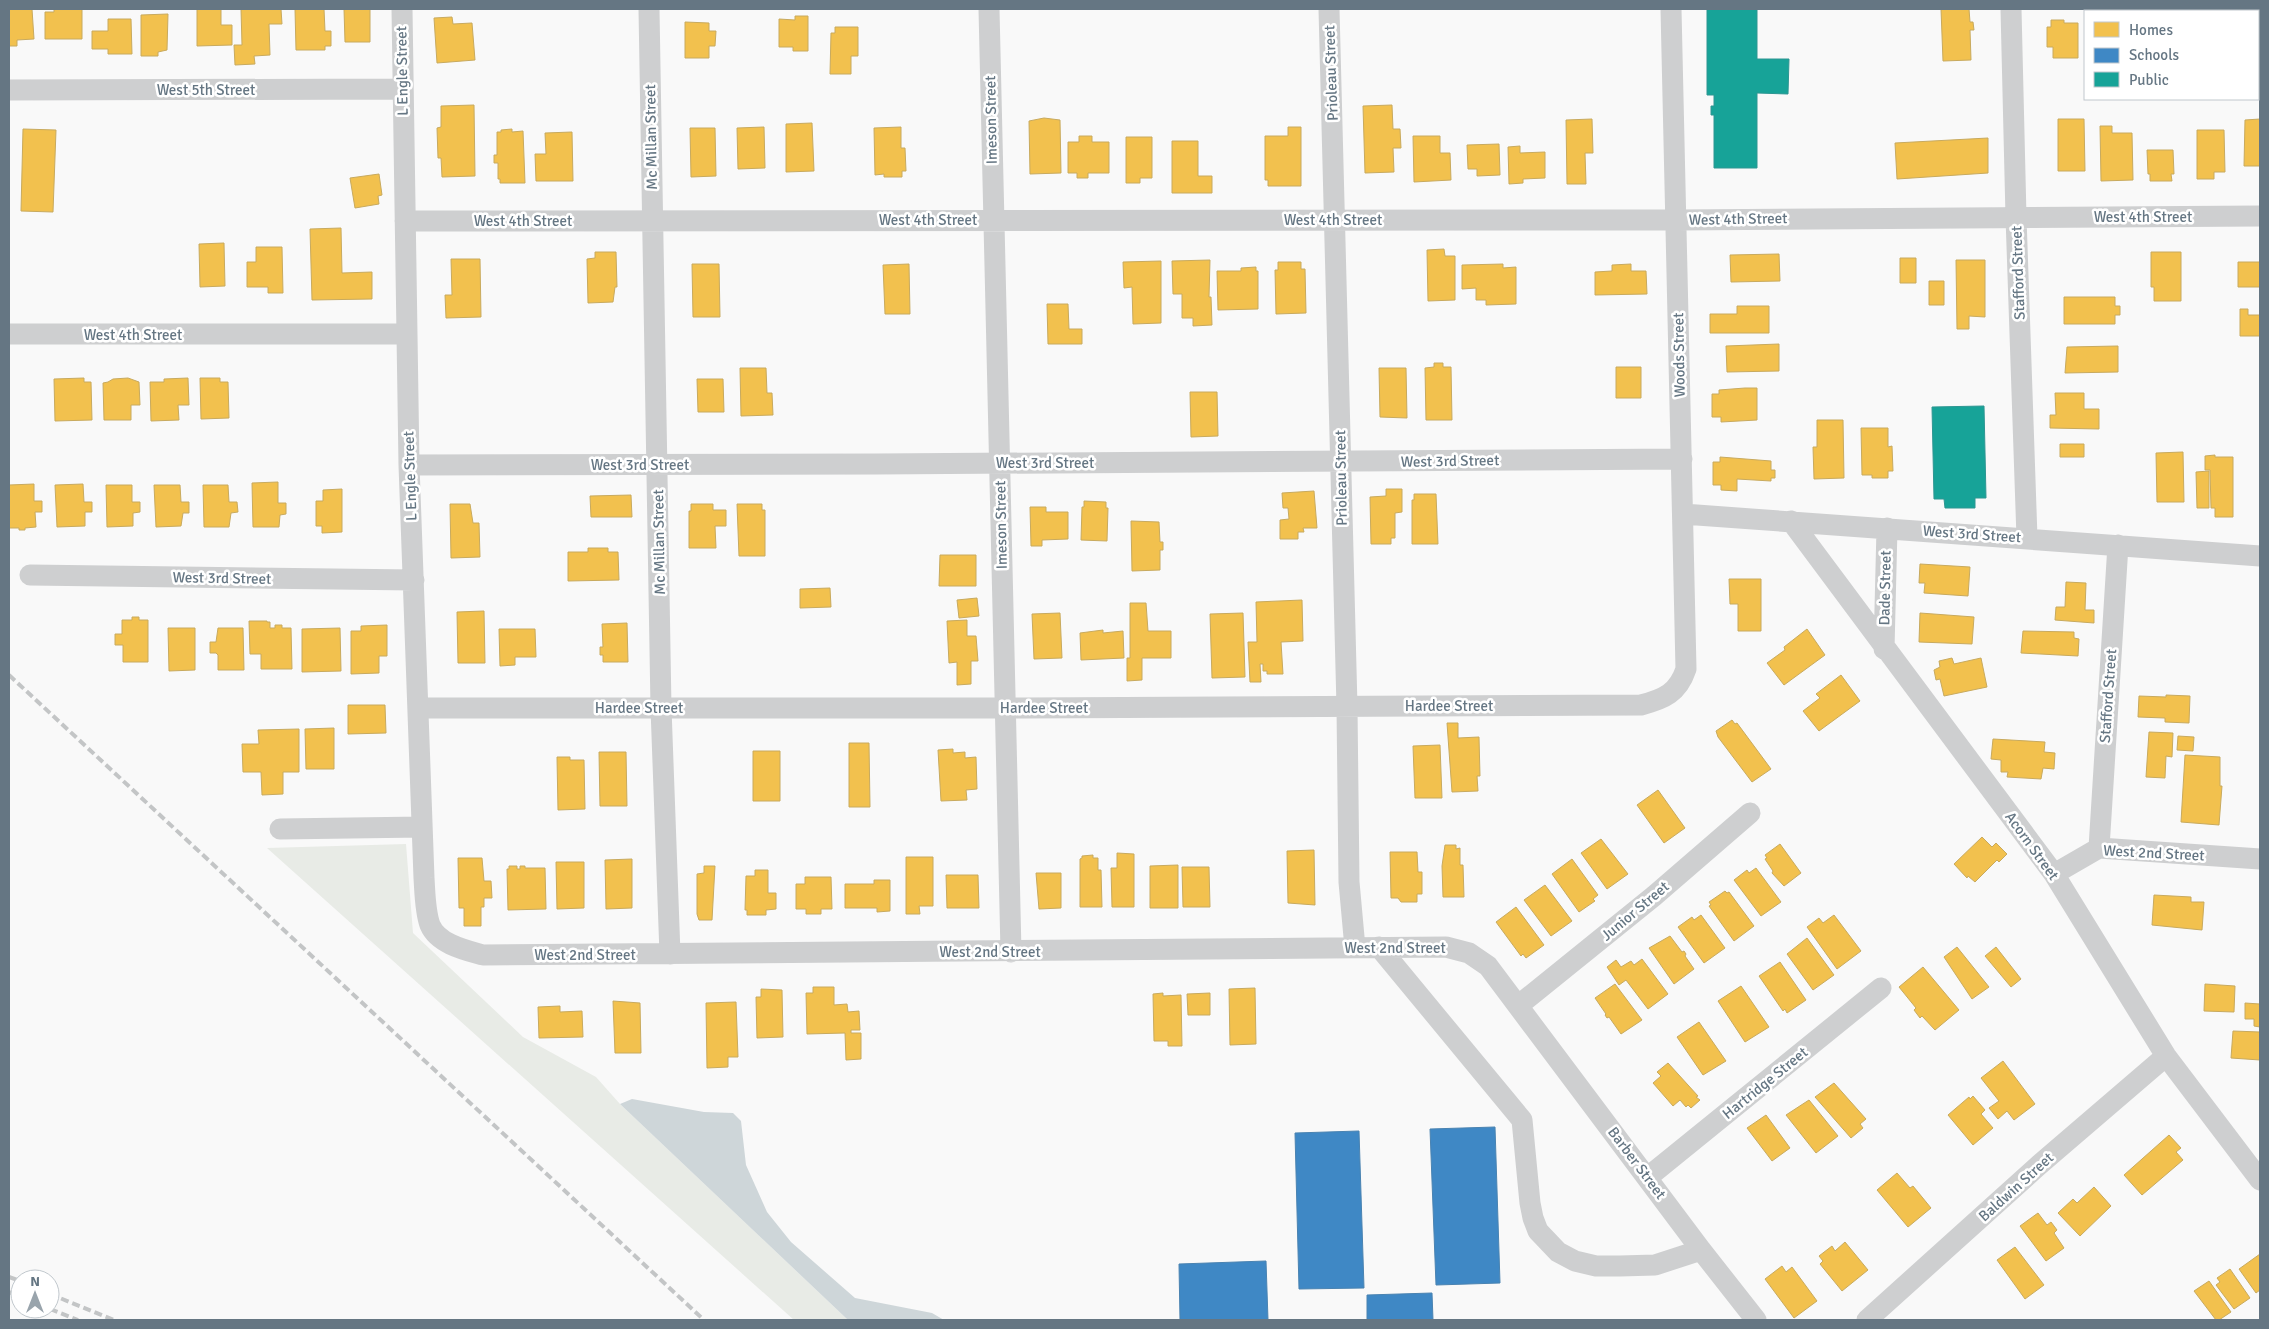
<svg xmlns="http://www.w3.org/2000/svg" width="2269" height="1329" font-family="Signika,sans-serif">
  <style>
    .green { fill: #e8ebe6 }
    .water { fill: #ced6d9 }
    .homes { fill: #f2c14e; stroke: #c8aa5e }
    .schools { fill: #3f88c5; stroke: #4a83b1 }
    .public { fill: #17a398; stroke: #2e9692 }
    .lines { fill: none; stroke-linecap: round; stroke-linejoin: round }
    .minor { stroke: #cecfd0; stroke-width: 21 }
    .rail { stroke: #c3c5c6; stroke-width: 4; stroke-dasharray: 8 4; stroke-linecap: butt }
    .labels { text-anchor: middle; stroke-width: 5; stroke-linejoin: round; paint-order: stroke }
    .street-label { font-size: 15px; fill: #657683; stroke: #fff }
  </style>
  <rect width="100%" height="100%" fill="#f9f9f9"/>
  <path class="green" d="M406,844L413,933L523,1037L596,1077L620,1104L848,1320H794L267,848Z"/>
  <path class="water" d="M632,1099L704,1112L733,1113L741,1121L746,1165L767,1212L791,1242L855,1298L932,1313L944,1320H848L620,1104Z"/>
  <path class="homes" d="M9,9H32L34,39L17,40V46H9Z
    M54,9H82V39H45V12H54Z
    M197,9H221V25H232V45L197,46Z
    M241,9H281L282,24H269L270,55L254,56L255,64L235,65L234,45H242Z
    M295,9H324L325,31H331V46H325V50H296Z
    M344,9H370V42H345Z
    M1941,9H1969L1970,22H1973L1974,30H1970L1971,60L1943,61Z
    M2095,9H2122V11H2095Z
    M2258,11H2260V47L2258,41Z
    M168,14L167,50L158,52V56H141V15Z
    M795,16H808V51H793V47H779V19L795,20Z
    M452,17L453,24L472,23L475,60L437,63L434,18Z
    M108,19H131L132,54H108V49H92V31H108Z
    M2051,20H2064V23H2078V58H2053V47H2047V27H2051Z
    M685,22L709,23V31H716L715,46H709V58H685Z
    M835,27H858V56H851V74H830L831,33H835Z
    M474,105L475,176L442,177L441,158H438L437,128L441,127V106Z
    M1392,105L1393,129H1400L1401,148H1393L1394,172L1365,173L1363,106Z
    M1044,118L1060,120L1061,173L1030,174L1029,121Z
    M1592,119L1593,153H1585L1586,184H1567L1566,120Z
    M2058,119H2084L2085,171H2058Z
    M2260,119V166H2244L2245,120Z
    M812,123L814,171L786,172V124Z
    M2100,126H2112V133H2132L2133,180L2101,181Z
    M764,127L765,168L738,169L737,128Z
    M901,127V148H905L906,171H902V177H884V174L875,175L874,128Z
    M1288,127H1301V186H1268V180H1265V136H1288Z
    M690,128H715L716,176L691,177Z
    M23,129L56,130L53,212L21,211Z
    M512,129V132L523,131L525,183H500V179H498V163H494V155H497V132H501V130Z
    M2197,130H2224L2225,172H2214V179H2197Z
    M572,132L573,181H536L535,154H546L545,133Z
    M1079,136H1092V142H1109V173H1088V178H1077V173H1068V142H1079Z
    M1413,136H1440V153H1450L1451,180L1414,182Z
    M1126,137H1152V178H1140V183H1126Z
    M1988,138V173L1897,179L1895,143Z
    M1172,141H1198V176H1212V193H1172Z
    M1499,144L1500,175L1477,176V169H1468L1467,145Z
    M1520,146V153L1545,152V178L1523,179V183L1509,184L1508,147Z
    M2147,150H2173L2174,174H2171L2172,181H2150V174H2148Z
    M379,174L382,195L378,196L379,204L355,208L350,178Z
    M341,228L342,273L372,272V299L312,300L310,229Z
    M224,243L225,286L200,287L199,244Z
    M256,247H282L283,293H268V287H247V262H256Z
    M1444,249L1445,256H1455V300L1428,301L1427,250Z
    M595,252H616L617,287H615L613,302L588,303L587,259L595,258Z
    M2151,252H2181V301H2154V287H2151Z
    M1779,254L1780,281L1731,282L1730,255Z
    M1900,258H1916V283H1900Z
    M451,259H480L481,317L446,318L445,295H452Z
    M1210,260L1209,297H1211L1212,325L1193,326V318H1182V294H1173L1172,261Z
    M1956,260H1985V317L1969,316V329H1957Z
    M1161,261V323L1133,324L1132,287L1124,288L1123,262Z
    M1278,262H1301V269H1305L1306,313L1276,314L1275,270H1278Z
    M2238,262H2260V287H2238Z
    M692,264H719L720,317H693Z
    M909,264L910,314H885L883,265Z
    M1503,264V268L1516,267V304L1486,305V300H1476V288L1462,289V265Z
    M1631,264V271H1646L1647,294L1595,295V272L1612,271V265Z
    M1256,267V271H1258V309L1218,310L1217,271H1241V268Z
    M1929,281H1944V305H1929Z
    M2064,297H2115V306H2120V315H2115V324H2064Z
    M1047,304H1068L1069,329H1082V344H1048Z
    M1737,306H1769V333H1710V314H1737Z
    M2240,309H2248V315H2260V336H2240Z
    M1779,344V371L1727,372L1726,346Z
    M2118,346V372L2065,373L2067,347Z
    M1434,363H1443V367H1451L1452,420H1426L1425,368L1434,367Z
    M1616,367H1641V398H1616Z
    M740,368H766L767,393H772L773,415L741,416Z
    M1379,368H1406L1407,418L1380,417Z
    M84,378V382H91L92,420L55,421L54,379Z
    M128,378L139,382L140,405H131V420H104L103,383L108,382L113,379Z
    M188,378L189,405H178L179,420L151,421L150,382H164V379Z
    M200,378H220V382H228L229,418L201,419Z
    M697,379H723L724,412H698Z
    M1745,388H1757V420L1721,422V417H1712V394H1719V390Z
    M1190,392H1217L1218,436L1191,437Z
    M2055,393H2084V409H2099V429L2050,428V415H2056Z
    M1817,420H1843L1844,478L1814,479L1813,447H1817Z
    M1861,428H1888V447L1892,446L1893,471H1888V478H1872V475H1862Z
    M2060,444H2084V457H2060Z
    M2183,452L2184,502H2157L2156,453Z
    M2215,455V457H2233V517H2215V508H2211L2210,470H2205V456Z
    M1720,457L1771,461V470H1775V478H1771V481L1737,479V491L1721,490V485H1713V462H1720Z
    M2209,471V508H2197L2196,472Z
    M278,482V503H286V514L280,515L279,527H253L252,483Z
    M34,484V501H42V512H35L36,527L25,528V530H19V528H9V485Z
    M83,484L84,502H92V512H85V526L57,527L55,485Z
    M106,485H132V502H140V512L133,513V526L107,527Z
    M154,485H180L181,502H189V513H183L181,526L156,527Z
    M203,485H228L229,502H237L238,512L231,513L229,527H204Z
    M342,489V532L322,533V526H316V501H323V490Z
    M1386,489H1402V512L1395,513V538H1391V544H1371L1370,497L1386,496Z
    M1314,491L1317,528H1303L1304,532H1298V539H1280V520L1289,519L1288,508H1283L1282,493Z
    M1414,494H1436L1438,544H1412V500H1414Z
    M631,495L632,517H591L590,496Z
    M1084,501L1106,502V508H1108L1107,541L1081,540L1082,507H1084Z
    M450,504H470L473,523H479L480,557L451,558Z
    M691,504H713V510H726V526H715L716,548H689V511H691Z
    M737,504H762V510H765V556H739Z
    M1030,507H1046V512H1068V539L1042,540V546H1031Z
    M1131,521L1159,522L1160,542H1163V550H1160V570L1132,571Z
    M588,548H608V552H618L619,580L568,581V552H588Z
    M940,555H976V586H939Z
    M1920,564L1970,567L1968,596L1924,593L1925,583H1919Z
    M1729,579H1761V631H1738V604H1730Z
    M2066,582L2086,583L2085,610H2094V623L2055,620L2056,607H2065Z
    M830,588L831,607L800,608V589Z
    M977,598L979,616L959,618L957,600Z
    M1302,600L1303,641L1281,642L1283,674H1267V671H1263V664H1260L1261,682H1250L1248,642H1257L1256,602Z
    M1130,603H1146L1148,631H1171V658H1142V680L1127,681V658H1130Z
    M484,611L485,663H458L457,612Z
    M1060,613L1062,658L1034,659L1032,614Z
    M1243,613L1245,677L1212,678L1210,614Z
    M1920,613L1974,617L1972,644L1919,642Z
    M132,617H139V620H148V662H123V645H115V634H122V620H132Z
    M967,620V636H976L978,661H971V684L957,685V662L949,663L947,621Z
    M249,621H267V622H270V628H275V625H282V628H291L292,669H261V654H250Z
    M627,623L628,662H603V655H600V647H603L602,624Z
    M387,625V656H379V673L351,674V631H361V626Z
    M168,628H195V670L169,671Z
    M218,628H243L244,670H218V655L216,653H210V642H216Z
    M340,628L341,671L302,672V629Z
    M499,629H535L536,657H515V665L500,666Z
    M1807,629L1825,655L1784,685L1767,663L1785,650L1784,647Z
    M1103,630V633L1123,631L1124,658L1081,660L1080,633Z
    M2023,631L2074,632V638L2079,639L2078,656L2021,653Z
    M1952,658L1954,664L1981,658L1987,687L1944,696L1940,679L1936,680L1934,670L1940,667L1939,661Z
    M1841,675L1860,701L1819,731L1803,711L1820,698L1816,694Z
    M2166,695L2190,696L2189,723L2165,722V718L2138,717L2139,696L2166,697Z
    M348,705H385L386,733L348,734Z
    M1732,720L1735,724L1737,723L1771,769L1752,782L1718,737L1716,731Z
    M1447,723H1458V738L1479,737L1480,776H1477L1478,791L1452,792Z
    M334,728V769H306L305,729Z
    M299,729V772H283V794L262,795L261,772H243L242,744H259L258,730Z
    M2149,732L2173,733L2172,757L2166,756L2165,778L2146,777Z
    M2178,736L2194,737L2193,751L2177,750Z
    M1993,739L2045,742L2044,752L2055,753L2054,769L2043,768L2041,779L2007,777L2008,772H2001V760L1991,759Z
    M849,743H869L870,807H849Z
    M1440,745L1442,798H1415L1413,746Z
    M953,749V753L965,752V758L976,757L977,789L966,790L967,800L941,801L938,750Z
    M753,751H780V801H753Z
    M599,752H626L627,806H600Z
    M2185,755L2220,757V786H2222L2219,825L2181,822Z
    M557,757H570V760H584L585,809L558,810Z
    M1658,790L1685,828L1664,843L1637,805Z
    M1982,837L1992,847L1996,843L2007,854L1999,862L1997,860L1975,882L1968,876L1967,878L1954,864Z
    M1601,839L1628,874L1607,889L1581,853Z
    M1780,844L1801,873L1784,886L1772,873L1773,871L1765,859L1767,858L1765,855Z
    M1445,845H1456V849L1460,848V865H1463L1464,897H1443L1442,866Z
    M1314,850L1315,905L1288,903L1287,851Z
    M1390,852H1417L1418,872H1422V894H1417V902H1401L1398,898H1391Z
    M1117,853L1134,854V907H1112L1111,868H1117Z
    M1093,855V858H1098V870H1101L1102,907H1080V859L1082,858V856Z
    M906,857H933V906H919L920,914H906Z
    M458,858H482L484,881H491L492,898H484V907H481V926H464V908H459Z
    M632,859V908L606,909L605,860Z
    M1572,859L1598,895L1593,899L1595,901L1579,912L1552,874Z
    M556,862H584V908L557,909Z
    M1178,865V908H1150V866Z
    M509,866H517V869H520V866H525V868H545L546,909L508,910L507,869H509Z
    M704,866H715L712,920H699L697,914V874L704,873Z
    M1182,867H1209L1210,907H1183Z
    M1756,868L1781,902L1761,916L1734,880L1747,870L1749,873Z
    M755,870H768V893H776V909L766,910V915H747V910H745L746,876H755Z
    M1036,873H1061V908L1039,909Z
    M946,875H978L979,908H947Z
    M805,877H831L832,909H821V914H806V909H796V884H805Z
    M874,880H890V911L877,912V908H845V884H874Z
    M1545,885L1572,921L1551,936L1524,900Z
    M1725,891L1727,893L1729,892L1754,926L1734,941L1709,906L1711,905L1709,902Z
    M2154,895L2191,897V902H2204L2202,930L2152,925Z
    M1516,907L1544,945L1526,958L1523,954L1521,956L1496,922Z
    M1701,915L1725,948L1704,963L1678,927L1692,917L1694,920Z
    M1834,915L1861,951L1837,969L1807,927L1819,918L1823,923Z
    M1670,936L1682,952L1684,951L1686,954L1685,956L1694,969L1674,984L1649,948Z
    M1807,938L1834,975L1813,990L1787,954Z
    M1957,947L1989,987L1972,999L1944,957Z
    M1996,947L2021,979L2011,987L1985,956Z
    M1642,959L1668,994L1648,1009L1626,980L1619,985L1607,967L1616,960L1621,967L1631,961L1634,965Z
    M1780,962L1806,1000L1787,1013L1785,1009L1783,1011L1759,976Z
    M1923,967L1959,1010L1935,1030L1922,1016L1920,1018L1914,1010L1916,1008L1899,987Z
    M1615,984L1642,1020L1621,1034L1609,1017L1607,1018L1605,1015L1606,1014L1595,998Z
    M2205,984L2235,986L2234,1012L2204,1011Z
    M1741,986L1769,1027L1745,1042L1718,1001Z
    M813,987H834V1005L847,1004L848,1012L859,1011L860,1030H851V1033H861V1059L846,1060L845,1033L807,1034L806,993H813Z
    M1255,988L1256,1044L1230,1045L1229,989Z
    M761,989L782,990L783,1037L757,1038L756,997H761Z
    M1163,993V996L1181,995L1182,1046H1168V1041H1154L1153,994Z
    M1210,993V1015H1188L1187,994Z
    M613,1001L640,1003L641,1053H615Z
    M736,1002L738,1057H728V1067L707,1068L706,1003Z
    M2245,1003L2260,1004V1027L2254,1026V1019H2245Z
    M560,1006V1012L582,1011L583,1037L539,1038L538,1007Z
    M1699,1022L1726,1061L1703,1075L1677,1037Z
    M2233,1031L2260,1032V1060L2231,1058Z
    M2003,1061L2035,1104L2014,1120L2007,1111L1998,1119L1989,1108L1999,1101L1981,1078Z
    M1668,1063L1698,1096L1696,1097L1700,1100L1691,1108L1688,1105L1686,1107L1680,1100L1673,1106L1653,1083L1661,1076L1657,1072Z
    M1834,1083L1866,1119L1860,1124L1863,1128L1851,1138L1815,1097Z
    M1973,1096L1985,1110L1981,1114L1993,1128L1973,1145L1948,1115L1969,1097L1970,1099Z
    M1809,1100L1838,1136L1816,1153L1786,1115Z
    M1766,1115L1790,1148L1772,1161L1747,1128Z
    M2169,1135L2181,1148L2176,1152L2183,1160L2142,1195L2124,1175Z
    M1897,1173L1910,1188L1913,1186L1931,1208L1908,1227L1877,1190Z
    M2094,1187L2111,1206L2080,1236L2058,1213L2073,1199L2077,1203Z
    M2038,1213L2047,1225L2051,1222L2057,1230L2054,1233L2064,1248L2046,1261L2020,1226Z
    M1845,1242L1868,1270L1842,1291L1820,1264L1823,1261L1819,1256L1832,1246L1835,1251Z
    M2015,1247L2044,1285L2025,1299L1997,1260Z
    M2260,1254V1290L2256,1293L2239,1269Z
    M1782,1266L1786,1272L1792,1267L1817,1301L1794,1318L1765,1279Z
    M2230,1269L2250,1298L2234,1309L2216,1285L2220,1282L2217,1278Z
    M2209,1281L2231,1312L2219,1320H2216L2194,1291Z"/>
  <path class="schools" d="M1495,1127L1500,1283L1436,1285L1430,1129Z
    M1359,1131L1364,1288L1299,1289L1295,1133Z
    M1266,1261L1268,1320H1180L1179,1264Z
    M1432,1293L1433,1320H1367V1295Z"/>
  <path class="public" d="M1707,9H1757V59H1789L1788,94L1757,93V168H1714V115H1711V106H1714V95H1707Z
    M1984,406L1986,498H1975V508H1945L1944,499H1934L1932,407Z"/>
  <g class="lines">
    <path class="minor" d="M402,9L409,465L424,878C425,893 425,911 430,925C438,944 465,950 483,955L1446,947L1469,953L1488,966L1701,1250L1756,1320
      M649,9L661,708L670,954
      M989,9L1011,952
      M1329,9L1347,707L1349,882L1355,948
      M2011,9L2016,217L2027,538
      M9,90L402,89
      M405,221L1676,220L2260,216
      M9,334H407
      M409,465L877,464L1682,459
      M1683,514L2260,556
      M1791,521L2054,874L2166,1056L2260,1180
      M30,575L414,580
      M1884,649L1887,528
      M418,708H1025L1641,705C1664,699 1678,693 1686,669L1671,9
      M280,829L422,827
      M2099,848L2118,545
      M2054,874L2099,848L2260,859
      M1379,947L1522,1120L1530,1203L1533,1218L1538,1231L1558,1252L1575,1261L1596,1266H1620L1655,1265L1701,1250
      M1519,1005L1654,896L1750,813
      M1648,1177L1881,988
      M1867,1320L2039,1165L2166,1056"/>
    <path class="rail" d="M9,675L704,1320
      M9,1277L20,1281
      M9,1292L20,1297
      M50,1294L114,1320
      M50,1309L78,1320"/>
  </g>
  <g class="labels">
    <g class="street-label">
      <text transform="translate(402 71) rotate(-91)" y="5">L Engle Street</text>
      <text transform="translate(1331 73) rotate(-92)" y="5">Prioleau Street</text>
      <text x="206" y="95">West 5th Street</text>
      <text transform="translate(991 120) rotate(-91)" y="5">Imeson Street</text>
      <text transform="translate(651 137) rotate(-91)" y="5">Mc Millan Street</text>
      <text x="2143" y="222">West 4th Street</text>
      <text transform="translate(1738 219) rotate(-1)" y="5">West 4th Street</text>
      <text x="928" y="225">West 4th Street</text>
      <text x="1333" y="225">West 4th Street</text>
      <text x="523" y="226">West 4th Street</text>
      <text transform="translate(2018 273) rotate(-92)" y="5">Stafford Street</text>
      <text x="133" y="340">West 4th Street</text>
      <text transform="translate(1679 355) rotate(-91)" y="5">Woods Street</text>
      <text transform="translate(1450 461) rotate(-1)" y="5">West 3rd Street</text>
      <text x="1045" y="468">West 3rd Street</text>
      <text x="640" y="470">West 3rd Street</text>
      <text transform="translate(410 476) rotate(-92)" y="5">L Engle Street</text>
      <text transform="translate(1341 478) rotate(-91)" y="5">Prioleau Street</text>
      <text transform="translate(1001 525) rotate(-91)" y="5">Imeson Street</text>
      <text transform="translate(1972 534) rotate(4)" y="5">West 3rd Street</text>
      <text transform="translate(659 542) rotate(-91)" y="5">Mc Millan Street</text>
      <text transform="translate(222 578) rotate(1)" y="5">West 3rd Street</text>
      <text transform="translate(1885 588) rotate(-89)" y="5">Dade Street</text>
      <text transform="translate(2108 696) rotate(-86)" y="5">Stafford Street</text>
      <text x="1449" y="711">Hardee Street</text>
      <text x="639" y="713">Hardee Street</text>
      <text x="1044" y="713">Hardee Street</text>
      <text transform="translate(2032 846) rotate(54)" y="5">Acorn Street</text>
      <text transform="translate(2154 853) rotate(3)" y="5">West 2nd Street</text>
      <text transform="translate(1635 911) rotate(-40)" y="5">Junior Street</text>
      <text x="1395" y="953">West 2nd Street</text>
      <text x="990" y="957">West 2nd Street</text>
      <text x="585" y="960">West 2nd Street</text>
      <text transform="translate(1765 1083) rotate(-39)" y="5">Hartridge Street</text>
      <text transform="translate(1637 1163) rotate(53)" y="5">Barber Street</text>
      <text transform="translate(2016 1187) rotate(-42)" y="5">Baldwin Street</text>
    </g>
  </g>
  <rect width="2269" height="1329" fill="none" stroke="#657683" stroke-width="20"/>
  <rect x="2084" y="10" width="175" height="90" fill="#ffffff" stroke="#c1c8cd"/>
  <rect x="2094" y="22" width="25" height="15" fill="#f2c14e" stroke="#c1c8cd"/>
  <text x="2129" y="35" font-size="15" fill="#657683">Homes</text>
  <rect x="2094" y="48" width="25" height="15" fill="#3f88c5" stroke="#c1c8cd"/>
  <text x="2129" y="60" font-size="15" fill="#657683">Schools</text>
  <rect x="2094" y="72" width="25" height="15" fill="#17a398" stroke="#c1c8cd"/>
  <text x="2129" y="85" font-size="15" fill="#657683">Public</text>
  <g transform="translate(35 1294)"><circle r="24" fill="#ffffff" stroke="#c1c8cd"/>
  <path d="M0-4L9 19L0 12L-9 19Z" fill="#99a4ac"/>
  <text y="-8" font-size="14" font-weight="bold" text-anchor="middle" fill="#657683">N</text>
  </g>
</svg>
